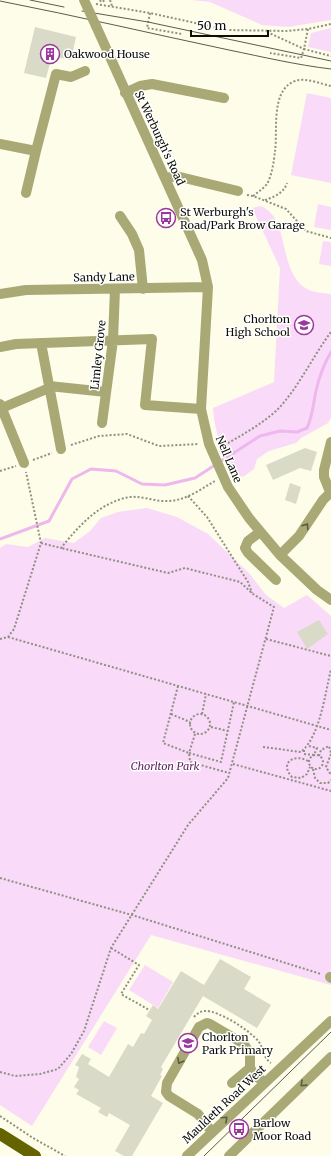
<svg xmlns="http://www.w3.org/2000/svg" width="331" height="1156" font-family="Merriweather,serif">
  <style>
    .green { fill: #f9daf8 }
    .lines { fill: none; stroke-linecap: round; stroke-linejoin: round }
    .stream { stroke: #eeb7ed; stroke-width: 3 }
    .building { fill: #dadac8 }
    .path { stroke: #8f8f82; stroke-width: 2; stroke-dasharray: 2 2; stroke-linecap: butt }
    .minor { stroke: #a9a976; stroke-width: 10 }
    .major { stroke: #656300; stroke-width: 12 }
    .tram { stroke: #5b5b51; stroke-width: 1 }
    .minor-bridge { stroke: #a9a976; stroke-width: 10 }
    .oneway { stroke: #5c5c3f }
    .labels { text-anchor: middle; stroke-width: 3; stroke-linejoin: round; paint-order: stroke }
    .poi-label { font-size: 11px; fill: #0e0e08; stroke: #fff; text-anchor: start }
    .street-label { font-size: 11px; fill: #0e0e08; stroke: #fff }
    .park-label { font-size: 11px; font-style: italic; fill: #652565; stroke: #fff }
  </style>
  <rect width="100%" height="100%" fill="#fdfdea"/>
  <path class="green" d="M192,0H331V20L288,27L262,25L210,2Z
    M331,28V52L308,47L311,33Z
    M307,93L331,98V183L291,175Z
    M318,204L331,207V230L314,227Z
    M260,206C291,216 277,273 307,289C313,293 324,293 331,294V418L328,423L301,438L296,443L269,451L257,459L254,469L243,477L233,473C223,451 214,432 213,408L274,382L280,268L252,208Z
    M323,241L331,242V266L319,264Z
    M147,508L177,517L208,534L249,573L266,595L284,608L307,595L331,616V985L151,935L32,1126L0,1105V548L6,544L28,547L45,538L74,543L90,531L101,518L118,512Z
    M145,965L173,982L158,1008L129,990Z
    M104,1021L117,1028L101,1055L88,1047Z"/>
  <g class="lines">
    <path class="stream" d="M0,539L49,521L72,479L91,469L116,471L142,484L165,485L195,478L260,436L280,431L297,432L307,428C313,415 313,404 316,391C319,377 324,364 331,352"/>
  </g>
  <path class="building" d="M35,27L76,37L71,60L52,56L46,78L24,73Z
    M305,448L317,452L311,471L300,468L273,480L266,465Z
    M290,483L301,487L296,504L285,500Z
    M319,620L328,634L307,649L297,632Z
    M220,959L251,977L244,989L271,1005L257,1028L203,996L161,1067L163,1069L160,1075L162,1076L151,1096L163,1103L132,1156H124L115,1151L130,1125L109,1113L107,1117L98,1112L101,1108L76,1094L79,1090L74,1087L79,1079L76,1077L79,1067L75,1065L82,1054L91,1059L88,1064L109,1077L128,1044L133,1047L141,1033L144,1034L152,1020L146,1016L153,1005L158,1009L181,971L204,985Z"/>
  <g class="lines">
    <path class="path" d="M100,0L101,2L106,0
      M110,0L112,6
      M96,4L150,13L227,30L286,31L308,29L331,24
      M150,13L147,28L182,34
      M308,29L304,49L331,56
      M267,32L304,49L301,58L270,53
      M247,195L253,196L286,209L306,231L331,238
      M253,196C258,192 263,189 267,184C272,175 274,161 275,151C278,132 270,90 295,81C305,77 321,84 331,86
      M265,200C274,197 284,193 287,183
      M71,445L99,436L127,434L159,446L199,444
      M221,447C240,436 263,424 279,408C300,385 313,356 331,332
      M33,460L52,453
      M0,471L16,466
      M188,496L207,517L248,582L252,593
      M41,543L61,548C78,527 97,505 125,498C139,494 154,502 168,501C185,501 201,489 215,481
      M8,637L331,730
      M0,639L8,637L14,629L41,543L26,472
      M266,639L331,656
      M178,686L163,743L189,753L190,762L229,773
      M190 724a10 10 0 1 1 20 0a10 10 0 1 1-20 0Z
      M171,714L190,722
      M202,714L206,694
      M211,727L228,731
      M195,734L189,753L221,762L234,702
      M263,747L301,752C320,736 325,694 331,669
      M304,750V754L314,755L317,748L309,746
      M331,754L326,767L331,775
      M309 762a7 7 0 1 1 14 0a7 7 0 1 1-14 0Z
      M319,756L321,750L329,746L331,753
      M308,761C294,753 279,763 292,777L301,778L307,774L310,767
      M233,764L331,791
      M313,769L315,778L320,783H328L331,780
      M0,878L132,915L321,974
      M111,948L139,965L121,994L149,1010
      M194,1017C197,1014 200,1011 205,1011C218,1010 251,1031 259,1042C264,1049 263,1058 271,1063
      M0,1072L15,1076L40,1074L58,1069L71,1054L84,1031L111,948L188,825L228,778L274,607L253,594L240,582L185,568L168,573L61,548
      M0,1116L33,1138L65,1156"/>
    <path class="minor" d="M96,26L202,260L208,287L201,409L209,444L228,487L249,518L280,555L317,590L331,600
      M125,93L140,86L152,84L224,98
      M0,144L36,151L56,74L71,77L85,71
      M166,178L176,176L238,191
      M26,193L36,151
      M120,216L132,234L139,250L143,289
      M0,294L26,290L208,287
      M41,343L61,449
      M0,347L16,344L152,339L145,405L201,409
      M49,386L106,392
      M0,404L24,463
      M2,408L49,388
      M102,423L113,340L115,289
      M330,492L324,477V470L331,442
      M260,532L248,541L245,548L248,553L276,580
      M280,555L299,536L323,500L331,492
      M330,977L331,978
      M232,1083L250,1068
      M212,1132L198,1114L169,1096L166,1092L167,1083L199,1027L207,1023L210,1024L244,1044L250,1054V1068L255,1076L265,1082
      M187,1156L331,1021
      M229,1156L331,1057"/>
    <path class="major" d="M0,1134L35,1156"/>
    <path class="tram" d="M30,0L64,7
      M0,1C77,16 153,34 229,50C263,57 297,65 331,69
      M82,11L148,22L331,61
      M204,1156L331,1032"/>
    <path class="minor-bridge" d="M84,0L96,26"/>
  </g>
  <defs><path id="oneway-chevron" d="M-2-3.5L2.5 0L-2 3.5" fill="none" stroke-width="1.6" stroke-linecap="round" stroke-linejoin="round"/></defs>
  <g class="oneway">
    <use href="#oneway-chevron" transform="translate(306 526) rotate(-56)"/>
    <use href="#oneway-chevron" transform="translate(180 1061) rotate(120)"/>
    <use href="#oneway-chevron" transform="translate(303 1084) rotate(136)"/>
    <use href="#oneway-chevron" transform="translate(225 1119) rotate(-43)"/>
  </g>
  <defs>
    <symbol id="building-ring" viewBox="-11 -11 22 22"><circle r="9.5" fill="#fff" stroke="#9c379d" stroke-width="1.5"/><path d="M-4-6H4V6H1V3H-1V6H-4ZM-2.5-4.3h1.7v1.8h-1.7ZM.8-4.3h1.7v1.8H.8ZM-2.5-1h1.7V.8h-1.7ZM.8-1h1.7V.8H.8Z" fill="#9c379d"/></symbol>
    <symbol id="bus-ring" viewBox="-11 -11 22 22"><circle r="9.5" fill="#fff" stroke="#9c379d" stroke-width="1.5"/><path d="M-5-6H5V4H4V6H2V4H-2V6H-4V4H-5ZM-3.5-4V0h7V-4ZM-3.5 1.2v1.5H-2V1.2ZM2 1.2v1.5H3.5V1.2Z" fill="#9c379d"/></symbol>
    <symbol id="school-ring" viewBox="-11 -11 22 22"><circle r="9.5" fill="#fff" stroke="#9c379d" stroke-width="1.5"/><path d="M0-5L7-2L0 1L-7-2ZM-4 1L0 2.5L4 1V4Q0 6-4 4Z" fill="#9c379d"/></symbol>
  </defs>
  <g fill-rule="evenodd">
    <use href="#building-ring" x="39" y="43" width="22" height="22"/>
    <use href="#bus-ring" x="155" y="207" width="22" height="22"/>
    <use href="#school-ring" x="293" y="314" width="22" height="22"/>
    <use href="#school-ring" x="177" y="1032" width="22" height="22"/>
    <use href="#bus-ring" x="228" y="1118" width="22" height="22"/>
  </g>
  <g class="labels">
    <g class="poi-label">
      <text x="64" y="58">Oakwood House</text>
      <text x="180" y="216">St Werburgh's<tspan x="180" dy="13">Road/Park Brow Garage</tspan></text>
      <text x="290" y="323" text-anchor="end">Chorlton<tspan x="290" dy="13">High School</tspan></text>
      <text x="202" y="1041">Chorlton<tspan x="202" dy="13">Park Primary</tspan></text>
      <text x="253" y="1127">Barlow<tspan x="253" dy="13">Moor Road</tspan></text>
    </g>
    <g class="street-label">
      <text transform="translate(160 138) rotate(65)" y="4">St Werburgh's Road</text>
      <text transform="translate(104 277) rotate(-1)" y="4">Sandy Lane</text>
      <text transform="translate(98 355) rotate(-84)" y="4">Limley Grove</text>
      <text transform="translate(229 459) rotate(67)" y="4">Nell Lane</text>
      <text transform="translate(224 1104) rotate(-43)" y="4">Mauldeth Road West</text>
    </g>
    <g class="park-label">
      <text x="165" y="770">Chorlton Park</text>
    </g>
  </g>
  <path d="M191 30v6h77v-6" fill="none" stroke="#0e0e08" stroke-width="2"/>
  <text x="197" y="30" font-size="12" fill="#0e0e08" stroke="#ffffff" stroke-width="3" paint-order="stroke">50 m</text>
</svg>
